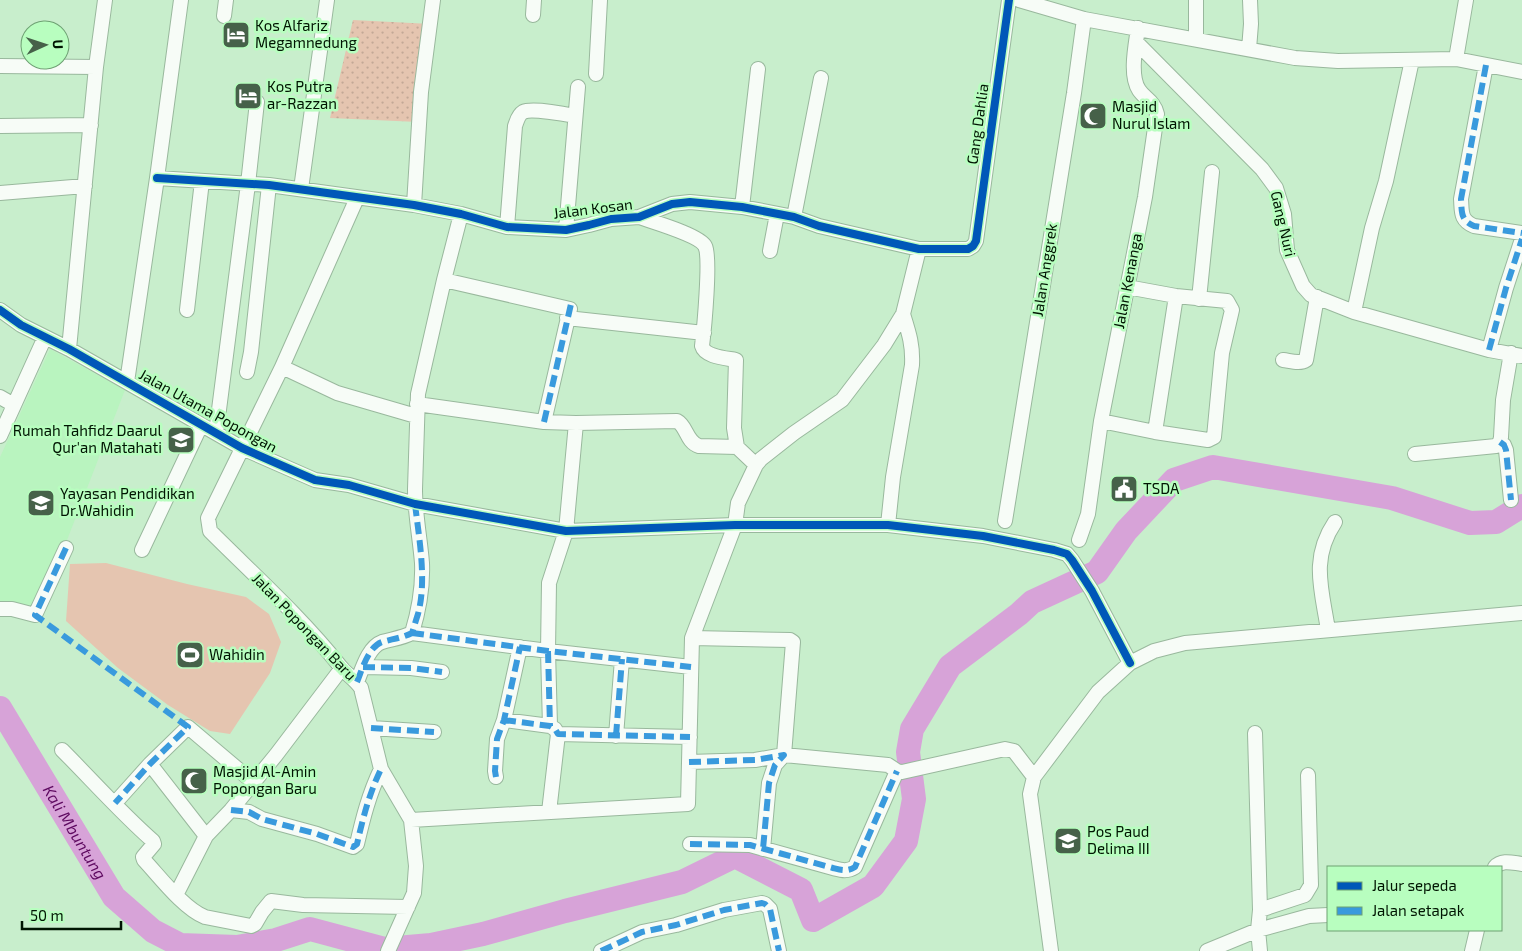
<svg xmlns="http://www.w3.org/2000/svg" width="1522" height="951" font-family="'Exo 2',sans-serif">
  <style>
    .built { fill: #b9f4bf }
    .grass { fill: url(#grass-dots) }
    .garden { fill: #e5c5b0 }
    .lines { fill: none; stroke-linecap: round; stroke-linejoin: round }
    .river { stroke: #d7a3d8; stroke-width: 24 }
    .minor-casing { stroke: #99b89d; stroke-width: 16 }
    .minor { stroke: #f7fcf7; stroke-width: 14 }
    .quiet { stroke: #399add; stroke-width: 6; stroke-dasharray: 12 6; stroke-linecap: butt }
    .cycleway-casing { stroke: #b8febf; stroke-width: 11 }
    .cycleway { stroke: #0057b8; stroke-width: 8 }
    .labels { text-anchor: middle; stroke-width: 5; stroke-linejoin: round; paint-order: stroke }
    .poi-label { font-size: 15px; fill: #001502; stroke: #b8febf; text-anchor: start }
    .street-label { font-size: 15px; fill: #001502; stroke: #b8febf }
    .water-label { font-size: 16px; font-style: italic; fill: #5e0960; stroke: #b8febf }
  </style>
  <defs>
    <pattern id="grass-dots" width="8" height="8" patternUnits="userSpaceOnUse" patternTransform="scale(1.25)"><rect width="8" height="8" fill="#e5c5b0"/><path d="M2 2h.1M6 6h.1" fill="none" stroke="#c3a896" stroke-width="1.8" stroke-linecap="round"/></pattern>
  </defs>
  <rect width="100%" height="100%" fill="#c8eecc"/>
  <path class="built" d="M50,349L125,390L64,548L35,606L0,607V457Z"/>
  <path class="grass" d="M353,20L431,24L418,122L330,118Z"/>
  <path class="garden" d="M106,563L187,584L246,597L269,614L281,642L270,673L230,734L210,731L168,705L118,668L66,621L70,564Z"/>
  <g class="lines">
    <path class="river" id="s1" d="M0,708L114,897L153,931L180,945L237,947L276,940L310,929L385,949L431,945L483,934L565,911L682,882L735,856L801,890L813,920L873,886L906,841L914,799L908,752L912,729L950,666L1019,614L1032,602L1097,572L1126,531L1174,480L1213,467L1392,498L1470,523L1496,522L1522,506"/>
    <defs>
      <path id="minor" d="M1019,0L1084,19L1295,58L1338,61L1456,59L1522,72
        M533,15L534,0
        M224,16L226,0
        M1196,39V0
        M1137,43L1262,169L1276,188L1284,214L1287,250L1303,286L1311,295L1354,312L1489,350L1522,356
        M1249,49L1251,24L1250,0
        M1456,59L1466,0
        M1486,65L1461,199C1462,212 1460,220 1474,226L1522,233
        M0,66L96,67
        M596,74L600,0
        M0,126L91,125
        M157,178L269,185L414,205L461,214L507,227L566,230L589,225L611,219L639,217L672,204L690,202L742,207L794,217L819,226L919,249H968L973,246L976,241L1009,0
        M301,189L327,0
        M0,193L85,186
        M357,198L282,367L208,518L210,531C254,575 301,617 340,666C346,674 355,679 361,688L381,769L411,820L416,866L414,893L388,951
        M414,205L421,92L433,0
        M742,207L758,69
        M639,217C653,222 699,235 705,246C711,257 704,330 702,346C705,357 726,358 736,360L734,428L737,447L756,465
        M794,217L821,78
        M507,227L515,126C517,121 518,115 523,112C531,108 565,114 575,116
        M566,230L578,87
        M770,251L777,214
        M444,280L570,309
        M1199,299L1212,172
        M0,310L21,325L69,349L242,448L315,480L349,485L415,504L566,531L735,525H888L983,536L1054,550L1067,554L1072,560L1092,591L1130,663
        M187,310L202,181
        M1354,312L1372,228L1386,181L1412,60
        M567,318L704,333
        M69,349L96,67L105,0
        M1489,350L1506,288L1522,239
        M1283,360C1291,361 1300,364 1306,360L1317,297
        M282,367L337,393L416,416
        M247,372L251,352L269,185
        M127,382L157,178L181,0
        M0,397L14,405
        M417,404L544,422L576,423L677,421C687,426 686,442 699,446L737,447
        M1101,421L1155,432L1208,440L1214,437L1222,353L1232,310L1227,301L1176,296L1127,287
        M544,422L570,309
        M1155,432L1176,296
        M216,433L248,184L257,102
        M0,436L45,337
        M1500,442L1504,445L1506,450L1511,500
        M1415,454L1496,446L1500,442L1501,437L1503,400L1511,353
        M1005,521L1074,93L1084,19
        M888,525L893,477L912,365C913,345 909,333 903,314
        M1079,540L1088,514L1101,421L1145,197L1157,114C1154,101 1145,99 1139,90C1129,75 1136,44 1138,28
        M142,550L201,425
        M0,609H12L35,615L66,548
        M1328,630C1322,590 1310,559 1335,522
        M412,633L548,651L691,667
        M692,638L790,640L793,642L784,755L888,765L897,771L902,772L1005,749L1014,751L1034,777
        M363,667L411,668L442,672
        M357,682C362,670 368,647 382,642C392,639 402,638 412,633C419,610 423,587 422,563C420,538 415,514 415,489L418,394L444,280L461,214
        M504,720L550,726L555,729L558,734L690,737
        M550,726L548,651L549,583L566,531L576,423
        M371,728L434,732
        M1255,733L1260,910L1258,930L1260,951
        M616,736L622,659
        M62,750C92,780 121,813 153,841L154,844L143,857L144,860C159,876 184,909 205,917L251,926L255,924L262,912L271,901L303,905L408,907
        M689,762L755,760L784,755L775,765L769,783L763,849
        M150,764L206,836
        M496,777L495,771L497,739L504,720L520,647
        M115,803L150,764L188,727L253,782
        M231,810L249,812L262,819L317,834L353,847L357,844C363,818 369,794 381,769
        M549,812L558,734
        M411,820L688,804L692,638L735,525L738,503L756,465L761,459L794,433L842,400L884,345L903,314L919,249
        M690,844L750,845L833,868C841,870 847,872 855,867L897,771
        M1495,867C1502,859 1513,863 1522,864
        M176,895L206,836L231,810L276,755L342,668
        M1260,910L1305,895L1311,885L1308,775
        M601,951L642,932L676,925L724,910L762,903L765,904L770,909L779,951
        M1051,951L1030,794L1034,777L1098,692L1130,663L1154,651L1185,643L1522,613
        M1207,951L1258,930L1309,916L1328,915
        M1472,951L1477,930"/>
    </defs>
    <use href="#minor" class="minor-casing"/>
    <use href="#minor" class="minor"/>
    <path class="quiet" d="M1486,65L1461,199C1462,212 1460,220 1474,226L1522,233
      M1489,350L1506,288L1522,239
      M544,422L571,304
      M1500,442L1504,445L1506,450L1511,500
      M66,548L35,615L188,727L150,764L115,803
      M412,633L548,651L691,667
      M548,651L550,726
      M363,667L411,668L442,672
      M357,682C362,670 368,647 382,642C392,639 402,638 412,633C414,627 416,620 418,614C427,581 419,538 415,504
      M504,720L550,726L555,729L558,734L690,737
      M371,728L434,732
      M616,736L622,659
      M689,762L755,760L784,755L775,765L769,783L763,849
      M496,777L495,771L497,739L504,720L520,647
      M231,810L249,812L262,819L317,834L353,847L357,844C363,818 369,794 381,769
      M690,844L750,845L833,868C841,870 847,872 855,867L897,771
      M601,951L642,932L676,925L724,910L762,903L765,904L770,909L779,951"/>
    <defs>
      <path id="cycleway" d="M157,178L269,185L414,205L461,214L507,227L566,230L589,225L611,219L639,217L672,204L690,202L742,207L794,217L819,226L919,249H968L973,246L976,241L1009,0
        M0,310L21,325L69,349L242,448L315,480L349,485L415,504L566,531L735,525H888L983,536L1054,550L1067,554L1072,560L1092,591L1130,663"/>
    </defs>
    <use href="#cycleway" class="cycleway-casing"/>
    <use href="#cycleway" class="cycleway"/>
  </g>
  <defs>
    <symbol id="hotel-square" viewBox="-11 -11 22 22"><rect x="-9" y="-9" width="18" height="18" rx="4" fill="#466149" stroke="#b8febf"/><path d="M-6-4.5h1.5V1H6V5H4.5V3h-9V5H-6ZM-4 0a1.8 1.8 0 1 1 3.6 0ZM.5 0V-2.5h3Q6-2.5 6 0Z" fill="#fff"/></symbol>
    <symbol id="mosque-square" viewBox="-11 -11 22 22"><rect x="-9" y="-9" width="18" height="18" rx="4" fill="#466149" stroke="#b8febf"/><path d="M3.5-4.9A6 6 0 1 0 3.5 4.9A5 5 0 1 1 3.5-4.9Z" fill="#fff"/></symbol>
    <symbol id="school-square" viewBox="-11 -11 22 22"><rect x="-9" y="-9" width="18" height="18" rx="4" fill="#466149" stroke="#b8febf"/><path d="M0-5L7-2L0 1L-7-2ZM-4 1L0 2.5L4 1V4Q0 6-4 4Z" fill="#fff"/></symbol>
    <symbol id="civic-square" viewBox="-11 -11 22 22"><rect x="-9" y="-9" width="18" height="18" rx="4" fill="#466149" stroke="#b8febf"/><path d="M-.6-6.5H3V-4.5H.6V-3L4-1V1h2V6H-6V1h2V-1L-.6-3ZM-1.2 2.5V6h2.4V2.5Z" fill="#fff"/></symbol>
    <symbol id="stadium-square" viewBox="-11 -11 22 22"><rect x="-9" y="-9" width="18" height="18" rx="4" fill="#466149" stroke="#b8febf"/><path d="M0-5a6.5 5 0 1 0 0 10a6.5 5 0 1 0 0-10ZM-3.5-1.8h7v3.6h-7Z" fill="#fff"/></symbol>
  </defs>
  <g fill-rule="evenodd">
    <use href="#hotel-square" x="220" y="19" width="32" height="32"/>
    <use href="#hotel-square" x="232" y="80" width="32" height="32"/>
    <use href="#mosque-square" x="1077" y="100" width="32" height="32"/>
    <use href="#school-square" x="165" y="424" width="32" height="32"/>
    <use href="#civic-square" x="1108" y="473" width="32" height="32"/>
    <use href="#school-square" x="25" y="487" width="32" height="32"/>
    <use href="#stadium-square" x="174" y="639" width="32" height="32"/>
    <use href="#mosque-square" x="178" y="765" width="32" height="32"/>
    <use href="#school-square" x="1052" y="825" width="32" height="32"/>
  </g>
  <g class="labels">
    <g class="poi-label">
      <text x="255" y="31">Kos Alfariz<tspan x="255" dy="17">Megamnedung</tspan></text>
      <text x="267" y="92">Kos Putra<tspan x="267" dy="17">ar-Razzan</tspan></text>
      <text x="1112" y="112">Masjid<tspan x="1112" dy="17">Nurul Islam</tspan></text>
      <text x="162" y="436" text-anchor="end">Rumah Tahfidz Daarul<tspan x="162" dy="17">Qur'an Matahati</tspan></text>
      <text x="1143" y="494">TSDA</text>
      <text x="60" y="499">Yayasan Pendidikan<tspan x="60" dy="17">Dr.Wahidin</tspan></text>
      <text x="209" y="660">Wahidin</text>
      <text x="213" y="777">Masjid Al-Amin<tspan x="213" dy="17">Popongan Baru</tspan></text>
      <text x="1087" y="837">Pos Paud<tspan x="1087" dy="17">Delima III</tspan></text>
    </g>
    <g class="street-label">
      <text transform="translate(978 124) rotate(-82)" y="5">Gang Dahlia</text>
      <text transform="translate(593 209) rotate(-7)" y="5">Jalan Kosan</text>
      <text transform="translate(1283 224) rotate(77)" y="5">Gang Nuri</text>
      <text transform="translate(1045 270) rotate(-81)" y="5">Jalan Anggrek</text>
      <text transform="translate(1128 281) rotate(-79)" y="5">Jalan Kenanga</text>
      <text transform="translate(208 411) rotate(29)" y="5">Jalan Utama Popongan</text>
      <text transform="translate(304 627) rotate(46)" y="5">Jalan Popongan Baru</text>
    </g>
    <g class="water-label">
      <text dy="6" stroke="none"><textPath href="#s1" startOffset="145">Kali Mbuntung</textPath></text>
    </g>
  </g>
  <rect x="1327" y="866" width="175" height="65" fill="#b8febf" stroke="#6ea173"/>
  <rect x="1337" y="882" width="25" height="8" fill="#0057b8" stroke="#6ea173"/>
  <text x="1372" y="891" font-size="15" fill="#001502">Jalur sepeda</text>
  <rect x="1337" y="907" width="25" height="8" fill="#399add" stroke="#6ea173"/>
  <text x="1372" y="916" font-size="15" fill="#001502">Jalan setapak</text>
  <g transform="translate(45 45) rotate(87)"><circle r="24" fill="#b8febf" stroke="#6ea173"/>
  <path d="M0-4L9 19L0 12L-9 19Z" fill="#466149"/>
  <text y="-8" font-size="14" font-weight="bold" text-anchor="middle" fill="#001502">U</text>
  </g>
  <path d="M22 921v8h99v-8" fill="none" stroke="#001502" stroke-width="2.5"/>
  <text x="30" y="921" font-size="15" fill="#001502" stroke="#b8febf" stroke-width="4" paint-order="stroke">50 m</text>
</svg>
